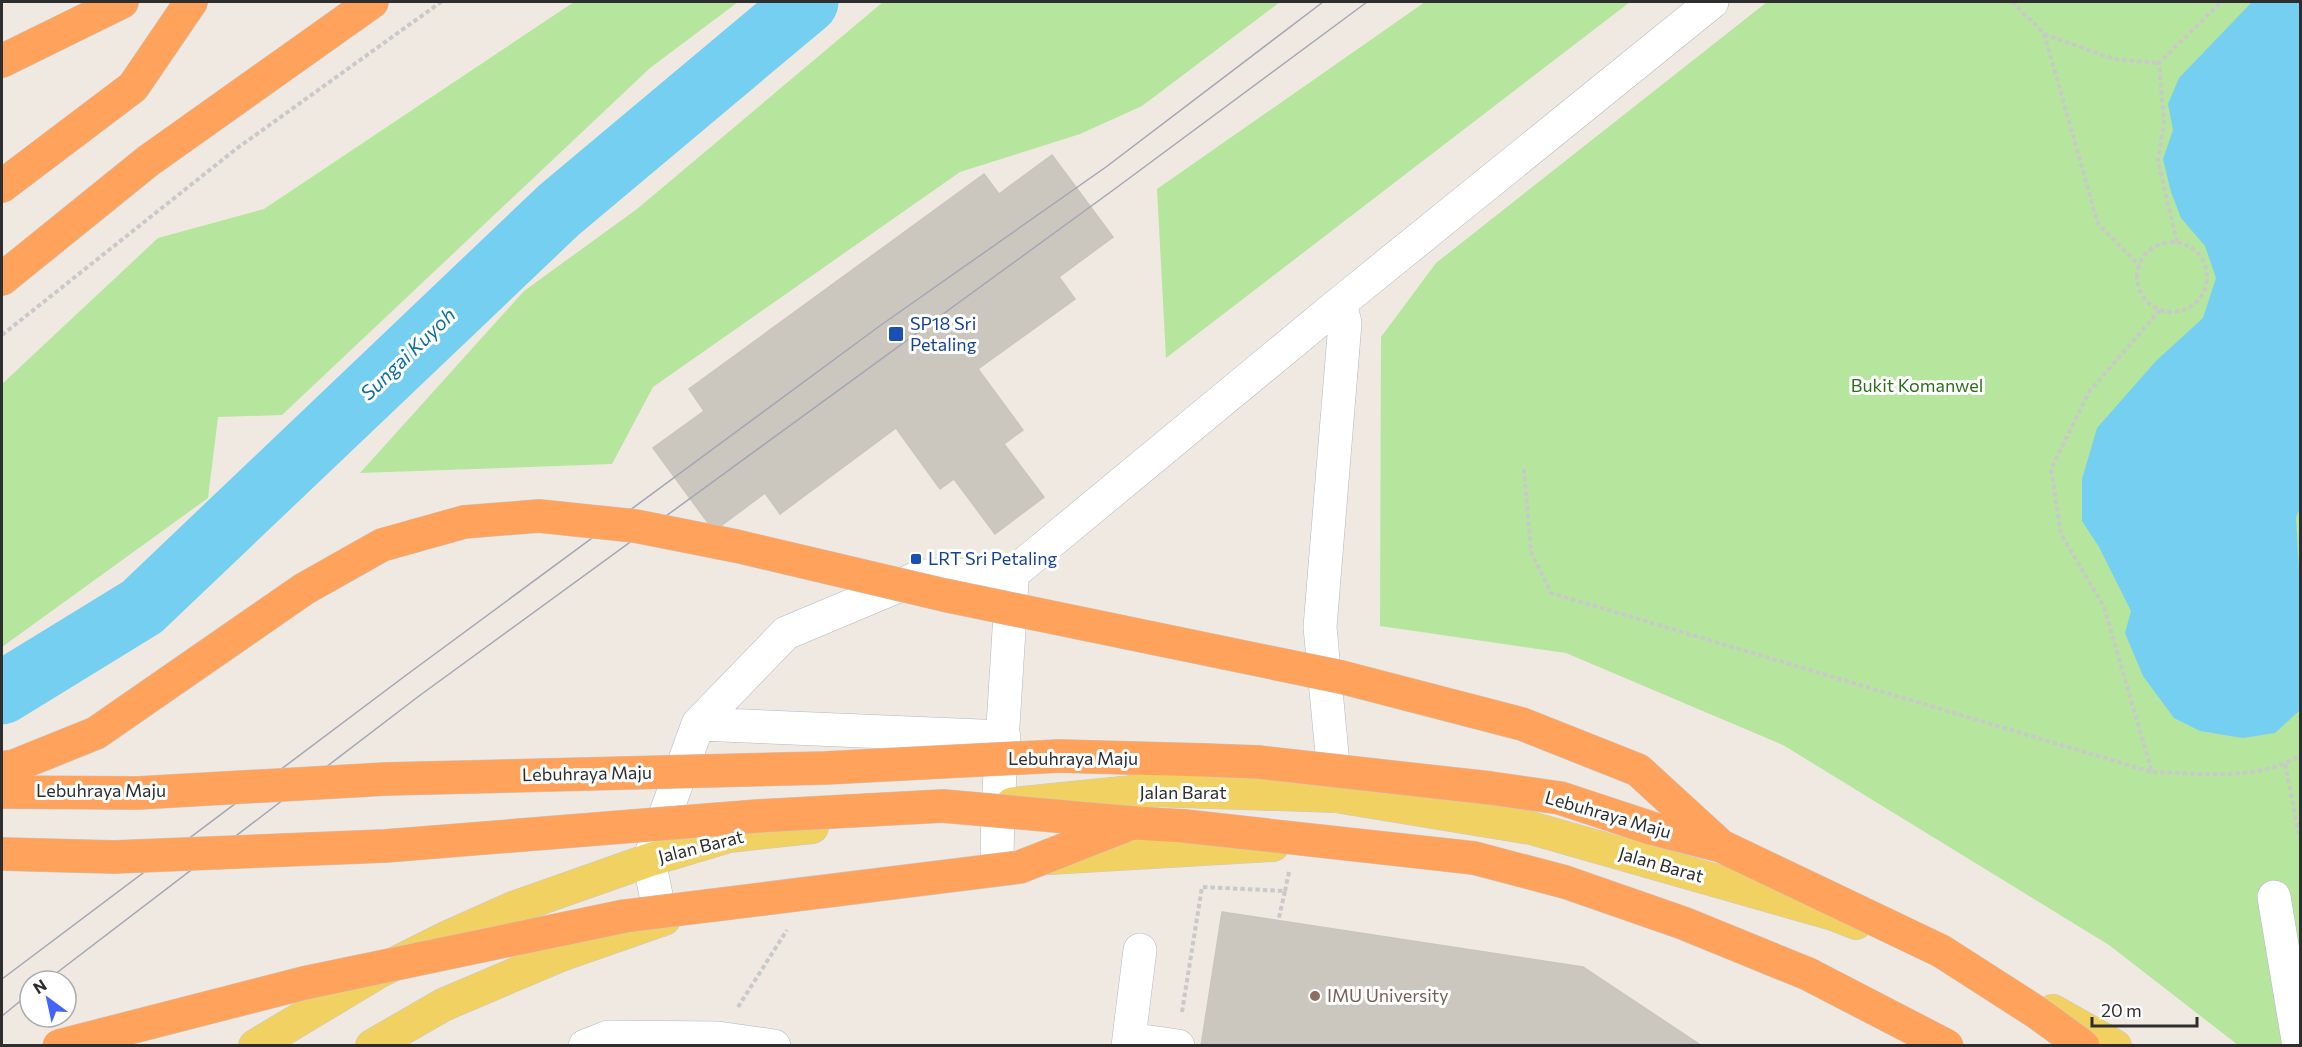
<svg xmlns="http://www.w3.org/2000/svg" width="2302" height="1047" font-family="Commissioner,sans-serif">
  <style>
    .green { fill: #b6e59e }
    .water { fill: #75cff0 }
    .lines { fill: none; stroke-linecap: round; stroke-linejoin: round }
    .river { stroke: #75cff0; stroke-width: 63 }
    .building { fill: #cbc7bf; stroke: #cbc5ba; stroke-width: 1.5 }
    .minor-casing { stroke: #b4b7c1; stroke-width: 34 }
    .major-casing { stroke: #c9c9c9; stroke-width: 34 }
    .highway-casing { stroke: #c9c9c9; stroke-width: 34 }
    .path { stroke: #c9c9c9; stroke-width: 4; stroke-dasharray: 4.5 3; stroke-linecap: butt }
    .minor { stroke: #fff; stroke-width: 33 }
    .major { stroke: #f2d163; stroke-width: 33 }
    .highway { stroke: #ffa35c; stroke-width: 33 }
    .tram { stroke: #a3a6b8; stroke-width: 1.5 }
    .highway-bridge-casing { stroke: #c9c9c9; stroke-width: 34; stroke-linecap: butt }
    .path-bridge { stroke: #c9c9c9; stroke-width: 4; stroke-dasharray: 4.5 3; stroke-linecap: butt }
    .highway-bridge { stroke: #ffa35c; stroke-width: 33 }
    .transit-dot { fill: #1a4fb4; stroke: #fff; stroke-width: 2 }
    .education-dot { fill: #8d6e63; stroke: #fff; stroke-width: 2 }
    .labels { text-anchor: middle; stroke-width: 6; stroke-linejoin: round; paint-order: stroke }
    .transit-label { font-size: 18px; fill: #164399; stroke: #fff; text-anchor: start }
    .park-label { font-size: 18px; fill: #2c6e1b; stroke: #fff }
    .street-label { font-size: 18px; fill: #2e2e2e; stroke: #fff }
    .education-label { font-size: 18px; fill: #785e54; stroke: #fff; text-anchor: start }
    .water-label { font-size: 20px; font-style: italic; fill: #0d6fa3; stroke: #fff }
  </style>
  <rect width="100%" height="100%" fill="#efe9e1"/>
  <path class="green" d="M574,2H738L650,68L282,415L218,417L208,498L2,647V384L158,238L264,209Z
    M883,2H1280L1142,106L1080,134L960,172L653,387L612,464L360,473L524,291L637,209Z
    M1425,2H1630L1166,358L1157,189Z
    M1767,2H2300V1045H2238L2109,945L1783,745L1566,653L1380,626L1381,337L1436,263Z"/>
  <path class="water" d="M2252,2H2300V509L2296,517L2300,589V710L2275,733L2243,738L2200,731L2174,718L2143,676L2125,633L2131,611L2099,547L2082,521V479L2097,428L2156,361L2203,318L2216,278L2205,246L2181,218L2171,192L2163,159L2173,130L2168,104L2179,78Z"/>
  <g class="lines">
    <path class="river" d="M2,693L142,607L559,210L807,2"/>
  </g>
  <path class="building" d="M1052,155L1113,237L1059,277L1075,299L978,369L1023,430L1004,444L1044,497L995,534L954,479L940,489L896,428L780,514L765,493L714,531L653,448L704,411L689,389L984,174L999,194Z
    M1222,912L1583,967L1702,1046H1201Z"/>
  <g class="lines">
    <defs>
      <path id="minor" d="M698,724L1004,737
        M1336,796L1320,627L1345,323L1340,303
        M997,861L998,806L1012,582
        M2274,897L2299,1046
        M661,920L649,860L698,724L786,633L922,576L1012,574L1340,303L1712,2
        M1129,1039L1178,1046
        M585,1046L608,1037L718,1038L774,1046
        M1128,1046L1140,950"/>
      <path id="major" d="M1012,804L1152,790L1336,796L1531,828L1833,914L1856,923
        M1049,858L1273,845
        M2053,1011L2115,1046
        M255,1046L380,971L448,937L513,908L649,860L729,836L812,827
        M372,1046L443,1005L558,956L664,919"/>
      <path id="highway" d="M2,61L122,2
        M2,186L133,87L191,2
        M2,279L148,161L372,2
        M1131,758L1205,760
        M1134,823L1184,826"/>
    </defs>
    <use href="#minor" class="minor-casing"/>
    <use href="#major" class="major-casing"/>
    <use href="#highway" class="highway-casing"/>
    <path class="path" d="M2012,2L2044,33L2098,224L2139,265
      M2044,34L2114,59L2158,63
      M2137 277a35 35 0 1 1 70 0a35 35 0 1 1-70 0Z
      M2177,242L2158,161L2164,122L2159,63L2221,2
      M2160,310L2089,392L2051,469L2061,534L2104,607L2152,772C2201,773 2258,782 2300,755
      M2,335L236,149L441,2
      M1524,469L1531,552L1551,593L2152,772
      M2285,764L2300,839
      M738,1007L787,930
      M1182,1012L1202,887L1285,891L1278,922"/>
    <use href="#minor" class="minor"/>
    <use href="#major" class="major"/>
    <use href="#highway" class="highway"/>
    <path class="tram" d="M2,979L405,676L881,325L1106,167L1323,2
      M46,981L419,696L1116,188L1367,2
      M2,1016L30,993"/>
    <defs>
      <path id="highway-bridge" d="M1205,760L1258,762L1490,788L1560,798L1651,828L1721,846L1941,951L2036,1012L2083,1046
        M2,768L14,766L96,733L304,589L382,545L464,522L539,516L635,526L736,546L944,595L1341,677L1522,724L1638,770L1721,846
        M2,792L138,793L386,779L825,768L1059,756L1131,758
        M1184,826L1474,858L1565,882L1683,923L1808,974L1947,1046
        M2,854L114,857L385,846L758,816L943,806L1134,823
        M59,1046L304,983L625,916L1020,867L1127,825"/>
    </defs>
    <use href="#highway-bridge" class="highway-bridge-casing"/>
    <path class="path-bridge" d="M1285,891L1289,872"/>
    <use href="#highway-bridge" class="highway-bridge"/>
  </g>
  <g class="transit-dot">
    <rect x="888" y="326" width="16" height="16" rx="3"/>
    <rect x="910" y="553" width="12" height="12" rx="3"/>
  </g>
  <circle class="education-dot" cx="1315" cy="996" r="6"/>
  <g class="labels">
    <g class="transit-label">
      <text x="910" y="330">SP18 Sri<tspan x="910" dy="21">Petaling</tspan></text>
      <text x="928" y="565">LRT Sri Petaling</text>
    </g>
    <g class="park-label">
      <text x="1917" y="392">Bukit Komanwel</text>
    </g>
    <g class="street-label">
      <text x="1073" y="765">Lebuhraya Maju</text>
      <text transform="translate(587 774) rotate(-1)" y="6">Lebuhraya Maju</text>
      <text x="101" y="797">Lebuhraya Maju</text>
      <text x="1183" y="799">Jalan Barat</text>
      <text transform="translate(1608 815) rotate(16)" y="6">Lebuhraya Maju</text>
      <text transform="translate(701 847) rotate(-14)" y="6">Jalan Barat</text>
      <text transform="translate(1661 865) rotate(16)" y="6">Jalan Barat</text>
    </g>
    <g class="education-label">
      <text x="1327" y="1002">IMU University</text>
    </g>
    <g class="water-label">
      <text transform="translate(408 354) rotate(-44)" y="7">Sungai Kuyoh</text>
    </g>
  </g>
  <rect width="2302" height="1047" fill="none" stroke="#2e2e2e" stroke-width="6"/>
  <g transform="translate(48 999) rotate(327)"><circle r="28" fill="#ffffff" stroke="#ababab" stroke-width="1.5"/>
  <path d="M0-4.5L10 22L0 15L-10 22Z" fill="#4264fb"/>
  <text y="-9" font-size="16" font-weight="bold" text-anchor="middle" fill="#2e2e2e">N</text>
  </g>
  <path d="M2092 1017v9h105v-9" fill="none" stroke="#2e2e2e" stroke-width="3"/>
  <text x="2101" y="1017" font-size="18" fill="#2e2e2e" stroke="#ffffff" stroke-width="4.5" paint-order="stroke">20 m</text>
</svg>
